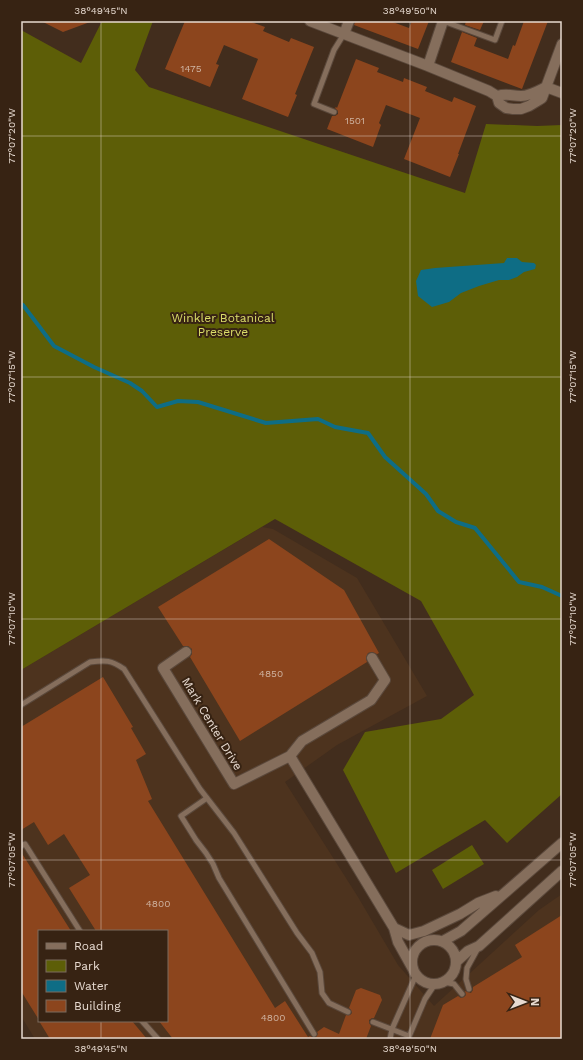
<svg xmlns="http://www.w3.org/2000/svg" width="583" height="1060" font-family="'Work Sans',sans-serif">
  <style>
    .built { fill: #4d331e; fill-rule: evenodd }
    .green { fill: #5d5e07 }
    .water { fill: #0e6d85 }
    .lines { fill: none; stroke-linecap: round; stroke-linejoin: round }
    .stream { stroke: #0e6d85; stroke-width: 4 }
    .building { fill: #8c451d }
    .service-casing { stroke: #5a483b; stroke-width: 7 }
    .minor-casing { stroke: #5a483b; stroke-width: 12 }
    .service { stroke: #856e5c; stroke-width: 5 }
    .minor { stroke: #856e5c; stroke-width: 10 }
    .ticks { fill: none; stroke: #e7dad0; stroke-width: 1; stroke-opacity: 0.45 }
    .labels { text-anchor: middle; stroke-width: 4; stroke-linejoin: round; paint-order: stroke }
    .number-label { font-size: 10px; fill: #d0b5a3 }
    .park-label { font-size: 12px; fill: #dbde6a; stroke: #372313 }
    .street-label { font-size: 12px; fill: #e7dad0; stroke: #372313 }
    .neatline { fill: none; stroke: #e7dad0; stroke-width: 1.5 }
    .ticks-label { font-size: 10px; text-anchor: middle; fill: #e7dad0 }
  </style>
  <rect width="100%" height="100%" fill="#422d1d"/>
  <path class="built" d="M262,527L273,529L357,578L427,696L337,745L285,782L358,897L398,965L434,1006L539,910L562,894V1039H35L21,1016V670ZM39,931H167V1021H39Z"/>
  <path class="green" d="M102,21H153L135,70L149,87L465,193L486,124L537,126L562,125V794L507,843L485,820L396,873L343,770L365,732L441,719L474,695L421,601L275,519L21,670V30L81,63Z
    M472,845L484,864L443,889L432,870Z"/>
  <path class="water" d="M507,258H517L522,262L534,263L536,265L535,269L524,272L517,277L509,280H499L479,286L461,293L449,302L432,307L418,296L416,281L421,270L435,268L504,263Z"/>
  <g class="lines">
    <path class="stream" d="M21,304L23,305L54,346L94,367L130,383L142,391L157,407L178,401L198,402L266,423L318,419L335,427L368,433L385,457L426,494L438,511L456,522L475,528L519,582L542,587L562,596"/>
  </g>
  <path class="building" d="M41,21H90V22L63,32Z
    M185,21H249L265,27L263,31L289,42L291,38L314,47L295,94L297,95L288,117L242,99L258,59L224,45L216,64L219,65L210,87L165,69Z
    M355,21H390L409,28L412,21H429L418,49L354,25Z
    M466,21H484L480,30L465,25Z
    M524,21H548L522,89L451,62L462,32L477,38L474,46L508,59L513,45L515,46Z
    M356,59L379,68L377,72L403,82L404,78L427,87L425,91L452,102L454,97L476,106L458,154H459L450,177L404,159L420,118L386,105L379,123L381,125L373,147L327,129L332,116H335L338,114V111L335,108L336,107L337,108Z
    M269,539L344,590L379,653L377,654L372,652L368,653L366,658L367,662L240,741L190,657L192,654V649L188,646H183L158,607Z
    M103,677L133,727L131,728L146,754L136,760L152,799L148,801L275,1008L285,1001L308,1037L310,1036L314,1038L316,1037L318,1034L317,1032L324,1027L339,1034L346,1015H350L352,1013L351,1010L349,1008L356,990L361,988L380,995L382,1000L374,1018H372L369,1020V1023L371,1026L366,1039H173L159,1021H167V931H96L69,888L90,875L64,834L48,845L34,822L21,830V727Z
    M21,852L71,931H39V1020L21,991Z
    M562,915V1039H430L443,1005L458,996L461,998L464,997L466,995L465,991L471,993L473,990V987L522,957L515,945Z
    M39,1021H132L147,1039H50Z"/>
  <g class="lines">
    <defs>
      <path id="service" d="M443,21L495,40L502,21
        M334,112L314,104L334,50L344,34
        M21,705L90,662C106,660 111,660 124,669L200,789L234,833L297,933L312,953L320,972L322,993L329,1003L348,1012
        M207,798L181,816L196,840L206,853L213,864L219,878L314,1034
        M21,846L25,844L80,931
        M444,982L454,984L462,994
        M469,989L466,979L467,968L478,948
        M142,1021L158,1039
        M373,1022L409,1036
        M390,1039L392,1029L416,975
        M408,1039L425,999L435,984"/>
      <path id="minor" d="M310,21L428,66L489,91L497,96L499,103L506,108L513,109H521L529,106L539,100L542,98L562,44
        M344,34L349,21
        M428,66L443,21
        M546,87L562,93
        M497,96C508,93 511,96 521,96C530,96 538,91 546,87
        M186,652L163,668L234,784L290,756L394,928L398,942L413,969
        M290,756L302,741L371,700L385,680L372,658
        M394,928L409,935L424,931L460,914L478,903L496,896
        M412 962a22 22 0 1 1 44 0a22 22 0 1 1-44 0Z
        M443,941L461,931L562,843
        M457,961L468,951L479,946L562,871"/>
    </defs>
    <use href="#service" class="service-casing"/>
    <use href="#minor" class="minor-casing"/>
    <use href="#service" class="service"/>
    <use href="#minor" class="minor"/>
  </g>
  <path class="ticks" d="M101,21V931M410,21V1039M21,136H562M21,377H562M21,619H562M21,860H562M101,1021V1039"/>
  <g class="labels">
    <g class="number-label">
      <text x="191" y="72">1475</text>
      <text x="355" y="124">1501</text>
      <text x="271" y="677">4850</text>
      <text x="158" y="907">4800</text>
      <text x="273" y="1021">4800</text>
    </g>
    <g class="park-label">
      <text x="223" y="322">Winkler Botanical<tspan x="223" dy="14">Preserve</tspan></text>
    </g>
    <g class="street-label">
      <text transform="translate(212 724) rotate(59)" y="4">Mark Center Drive</text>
    </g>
  </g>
  <rect width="583" height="1060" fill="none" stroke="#372313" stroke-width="44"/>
  <rect x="38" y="930" width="130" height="92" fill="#372313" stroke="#7d6c5f"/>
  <rect x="46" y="943" width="20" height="6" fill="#856e5c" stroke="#7d6c5f"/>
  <text x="74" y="950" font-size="12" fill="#e7dad0">Road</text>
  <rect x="46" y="960" width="20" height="12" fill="#5d5e07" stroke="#7d6c5f"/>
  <text x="74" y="970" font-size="12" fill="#e7dad0">Park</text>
  <rect x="46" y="980" width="20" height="12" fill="#0e6d85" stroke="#7d6c5f"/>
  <text x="74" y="990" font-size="12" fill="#e7dad0">Water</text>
  <rect x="46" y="1000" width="20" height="12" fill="#8c451d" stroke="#7d6c5f"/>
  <text x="74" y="1010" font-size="12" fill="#e7dad0">Building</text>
  <g transform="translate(525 1002) rotate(90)" stroke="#372313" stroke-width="3" paint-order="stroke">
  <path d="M0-3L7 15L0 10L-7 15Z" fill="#e7dad0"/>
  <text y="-6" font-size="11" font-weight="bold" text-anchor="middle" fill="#e7dad0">N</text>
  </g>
  <rect x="22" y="22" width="539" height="1016" class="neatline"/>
  <g class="ticks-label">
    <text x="101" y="14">38°49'45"N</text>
    <text x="410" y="14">38°49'50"N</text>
    <text transform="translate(572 136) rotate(-90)" y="4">77°07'20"W</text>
    <text transform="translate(11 136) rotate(-90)" y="4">77°07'20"W</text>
    <text transform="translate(11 377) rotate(-90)" y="4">77°07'15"W</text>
    <text transform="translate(572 377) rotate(-90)" y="4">77°07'15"W</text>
    <text transform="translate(572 619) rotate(-90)" y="4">77°07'10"W</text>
    <text transform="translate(11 619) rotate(-90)" y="4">77°07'10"W</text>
    <text transform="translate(11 860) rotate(-90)" y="4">77°07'05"W</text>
    <text transform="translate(572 860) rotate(-90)" y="4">77°07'05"W</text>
    <text x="101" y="1052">38°49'45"N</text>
    <text x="410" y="1052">38°49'50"N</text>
  </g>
</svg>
